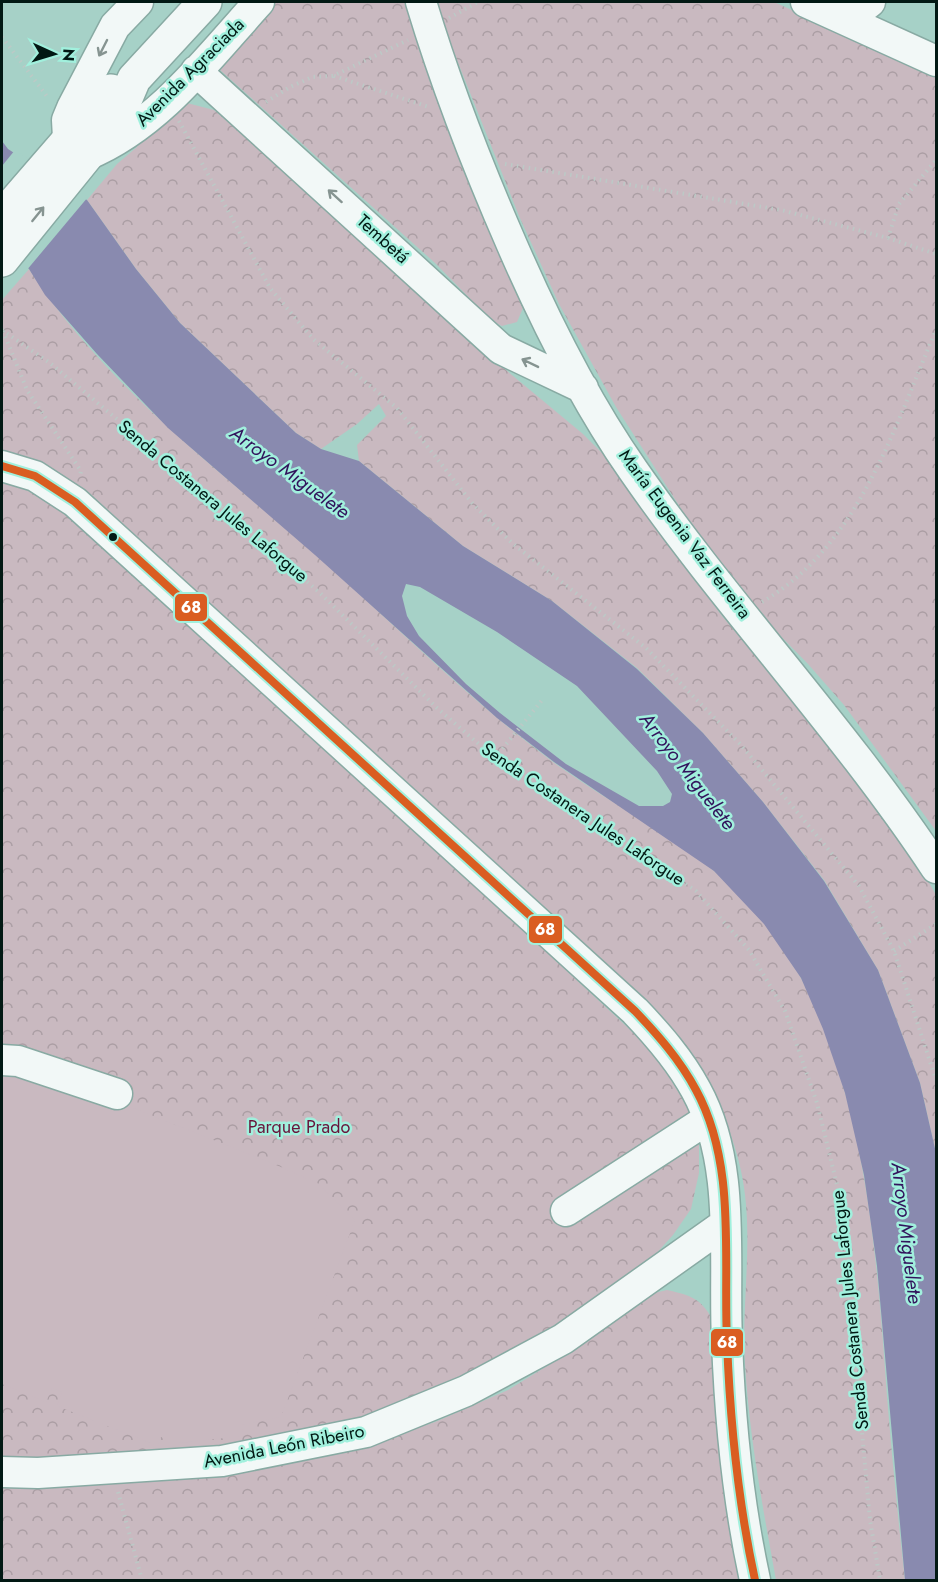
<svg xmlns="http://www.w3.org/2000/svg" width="938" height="1582" font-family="Jost,sans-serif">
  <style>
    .park { fill: url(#park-crowns) }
    .garden { fill: #c9b9c0 }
    .water { fill: #898aaf; fill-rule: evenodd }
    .pier { fill: #a6d1c7 }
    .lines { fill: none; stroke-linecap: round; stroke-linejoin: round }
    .minor-casing { stroke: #88aaa3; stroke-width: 33 }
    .major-casing { stroke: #88aaa3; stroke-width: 36 }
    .path { stroke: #bcc9c6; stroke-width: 4; stroke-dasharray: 1.5 4.5; stroke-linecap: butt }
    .minor { stroke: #f2f8f7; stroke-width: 30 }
    .major { stroke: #f2f8f7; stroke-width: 33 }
    .bus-1-casing { stroke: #a1f0dd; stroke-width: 12 }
    .bus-1 { stroke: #da5d21; stroke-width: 8 }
    .oneway { stroke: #869491 }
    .bus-dot { fill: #021914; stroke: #a1f0dd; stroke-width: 2 }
    .labels { text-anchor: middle; stroke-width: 5; stroke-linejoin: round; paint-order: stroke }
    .street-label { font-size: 18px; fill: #021914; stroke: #a1f0dd }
    .park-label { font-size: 18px; fill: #68153b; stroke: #a1f0dd }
    .water-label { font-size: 20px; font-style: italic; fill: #32145c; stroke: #a1f0dd }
    .line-badge { stroke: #a1f0dd; stroke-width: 2 }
    .badge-label { font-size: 16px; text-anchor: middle; font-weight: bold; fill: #fff }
  </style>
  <defs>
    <pattern id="park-crowns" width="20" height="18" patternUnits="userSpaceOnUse" patternTransform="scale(1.5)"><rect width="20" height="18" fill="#c9b9c0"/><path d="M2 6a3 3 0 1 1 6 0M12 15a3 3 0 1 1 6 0" fill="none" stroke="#ab9ea4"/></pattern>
  </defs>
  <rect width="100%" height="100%" fill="#a6d1c7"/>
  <path class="park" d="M271,2H410L523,308L517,322L502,326L492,321L435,263L220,70V61Z
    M437,2H774L936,75V831L844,705L808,664L760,615L708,551L616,407L559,304L519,216L449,40Z
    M187,103L214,110L273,159L500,365L583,434L608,459L722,616L811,717L919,865L936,895V1153L920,1083L878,970L824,880L763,802L703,733L637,668L552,601L463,546L359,461L357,445L386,416L379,404L357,424L321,449L296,433L180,323L136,269L87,200L117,164L137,147L134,141L178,107Z
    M29,269C102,382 213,465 313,552C393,623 467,698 553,762C605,800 663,829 713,870C745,897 783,943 802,980C867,1108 877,1257 887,1397C892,1458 898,1519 905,1580H776C763,1508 749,1436 745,1363C741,1300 755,1234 741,1171C734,1136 719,1105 703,1074L130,532L70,480L26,459L2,451V300Z
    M2,477L61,501L653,1051L692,1114L699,1139V1173L691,1209L673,1235L653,1257L559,1327L498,1363L356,1421L244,1444L118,1457L2,1459Z
    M667,1290C694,1296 701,1299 715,1323L747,1580H2V1482L364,1445L435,1422L508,1390L573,1350L650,1294Z"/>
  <path class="garden" d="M2,1068L93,1092L281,1167L317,1183L355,1220L281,1417L242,1425L243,1436L179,1443L161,1437L158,1446L57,1406L62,1392L52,1388L46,1402L2,1384Z"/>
  <path class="water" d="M2,141L8,149L87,200L136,269L180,323L296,433L321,449L359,461L463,546L552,601L637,669L703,733L763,802L824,881L878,970L920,1083L936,1153V1580H905L877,1266L864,1175L845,1093L823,1029L801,978L764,924L714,871L554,762L497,718L315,555L168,428L97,354L45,295L29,269L2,242ZM406,584L420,587L497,632L577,686L657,771L672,794L670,802L663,806H639L566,764L500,713L466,684L419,636L407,616L402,596Z"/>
  <path class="pier" d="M15,150L88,197L26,271L2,247V166Z"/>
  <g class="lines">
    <defs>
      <path id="minor" d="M421,2C446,85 477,165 512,245C546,323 584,400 633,470C728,607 844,729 936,868
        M806,2L936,61
        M847,20L870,2
        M196,71L501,349L583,388
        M68,138L67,120L72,108L115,26L138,2
        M87,155C158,126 209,57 259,2
        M2,466L35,476L75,502L635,1011C658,1035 680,1060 696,1090C737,1165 723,1259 727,1341C730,1421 738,1502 755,1580
        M2,1060L18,1061L117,1094
        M566,1211L708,1119
        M2,1472L38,1473L222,1461L366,1432L466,1391L563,1339L725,1224"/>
      <path id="major" d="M2,217L111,91
        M2,260L87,155L123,105L134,79L205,2"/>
    </defs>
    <use href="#minor" class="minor-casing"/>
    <use href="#major" class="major-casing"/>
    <path class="path" d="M449,18L478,2
      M2,37L49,99
      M334,76L429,107
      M266,102L290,87L312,77L333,76L408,40
      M179,121L270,288L313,339L397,408L472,503L512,543L646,648L741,745L859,886L894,951L936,1080
      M505,164L781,210L888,238L936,254
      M888,238L899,204L936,160
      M2,330L50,363L218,504L319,592L437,708L495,758L620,838L696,891L749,950L785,1011L817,1103L841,1201L870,1520L880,1580
      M3,331L27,390L81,471L80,476
      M762,602C860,545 894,427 936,330
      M495,758L543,699
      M894,951L936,924
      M118,1492L142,1580"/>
    <use href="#minor" class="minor"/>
    <use href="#major" class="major"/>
    <defs>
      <path id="bus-1" d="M2,466L35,476L75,502L635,1011C658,1035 680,1060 696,1090C737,1165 723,1259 727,1341C730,1421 738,1502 755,1580"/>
    </defs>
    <use href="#bus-1" class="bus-1-casing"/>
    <use href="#bus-1" class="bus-1"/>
  </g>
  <defs><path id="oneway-shaft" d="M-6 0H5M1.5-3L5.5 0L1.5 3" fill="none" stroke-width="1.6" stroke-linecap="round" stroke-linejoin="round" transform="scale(1.5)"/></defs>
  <g class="oneway">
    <use href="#oneway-shaft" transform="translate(103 48) rotate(117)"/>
    <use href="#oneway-shaft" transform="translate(335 196) rotate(-138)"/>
    <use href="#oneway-shaft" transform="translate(38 214) rotate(-51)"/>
    <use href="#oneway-shaft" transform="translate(530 363) rotate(-154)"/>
  </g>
  <circle class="bus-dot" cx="113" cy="537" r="5"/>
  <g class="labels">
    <g class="street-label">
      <text transform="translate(190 72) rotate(-45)" y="6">Avenida Agraciada</text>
      <text transform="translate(383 239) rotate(42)" y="6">Tembetá</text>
      <text transform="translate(213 501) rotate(40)" y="6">Senda Costanera Jules Laforgue</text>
      <text transform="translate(685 534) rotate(53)" y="6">María Eugenia Vaz Ferreira</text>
      <text transform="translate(583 814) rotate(34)" y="6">Senda Costanera Jules Laforgue</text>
      <text transform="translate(850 1310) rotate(-96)" y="6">Senda Costanera Jules Laforgue</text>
      <text transform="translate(284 1446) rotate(-11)" y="6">Avenida León Ribeiro</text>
    </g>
    <g class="park-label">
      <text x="299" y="1133">Parque Prado</text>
    </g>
    <g class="water-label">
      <text transform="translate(290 472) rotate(36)" y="7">Arroyo Miguelete</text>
      <text transform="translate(688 771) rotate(52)" y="7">Arroyo Miguelete</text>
      <text transform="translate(907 1233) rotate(83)" y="7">Arroyo Miguelete</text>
    </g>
  </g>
  <g class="line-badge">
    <rect x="174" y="593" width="34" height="29" rx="6" fill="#da5d21"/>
    <rect x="528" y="915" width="35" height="29" rx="6" fill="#da5d21"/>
    <rect x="710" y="1328" width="34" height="29" rx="6" fill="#da5d21"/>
  </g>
  <g class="badge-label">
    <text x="191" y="613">68</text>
    <text x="545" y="935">68</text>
    <text x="727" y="1348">68</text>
  </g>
  <rect width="938" height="1582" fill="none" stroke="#021914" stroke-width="6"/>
  <g transform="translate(54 54) rotate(94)" stroke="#a1f0dd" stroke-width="4.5" paint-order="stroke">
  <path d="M0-4.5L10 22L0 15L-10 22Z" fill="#021914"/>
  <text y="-9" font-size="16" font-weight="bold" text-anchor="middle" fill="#021914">N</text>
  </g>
</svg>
